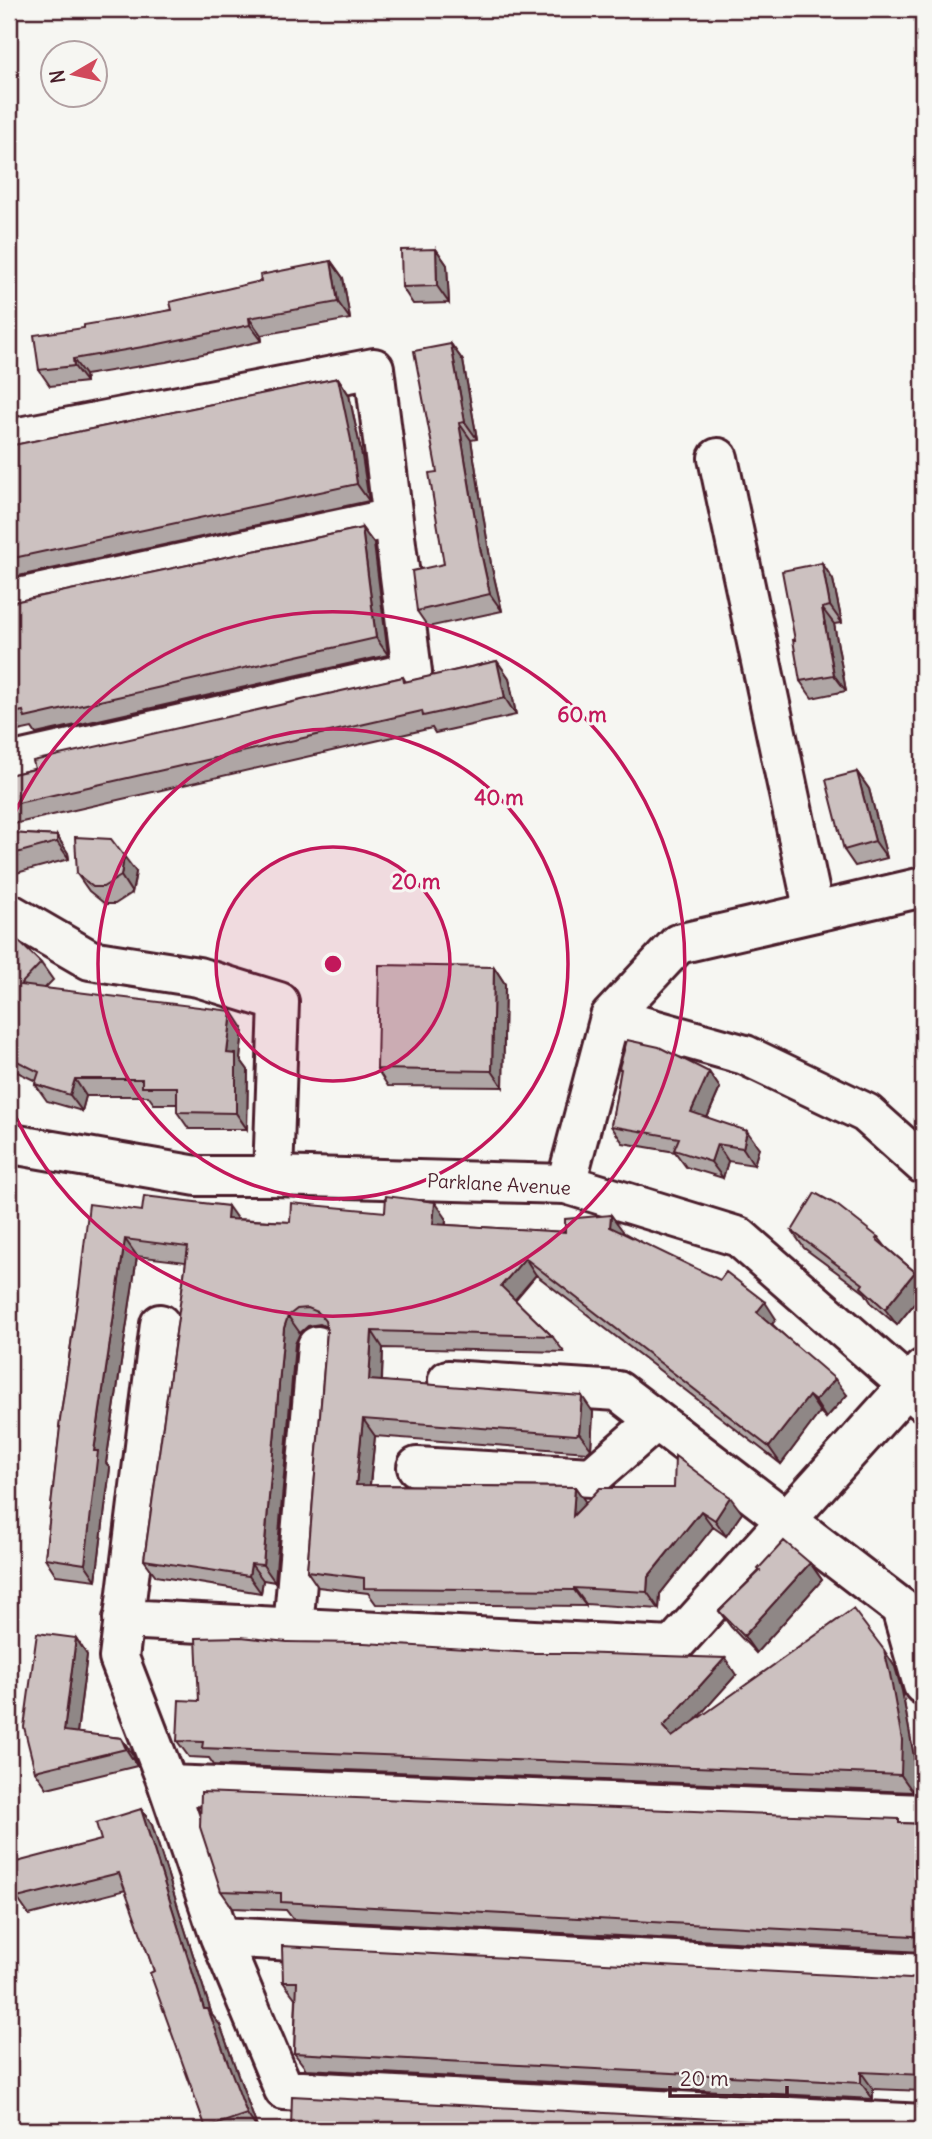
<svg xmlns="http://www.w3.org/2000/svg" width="932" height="2139" font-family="Delius,sans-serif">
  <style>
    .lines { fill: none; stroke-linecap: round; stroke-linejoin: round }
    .minor-casing { stroke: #4a1f2b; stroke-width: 44 }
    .tertiary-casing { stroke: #4a1f2b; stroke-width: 44 }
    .minor { stroke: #f6f6f2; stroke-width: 38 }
    .tertiary { stroke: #f6f6f2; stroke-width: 38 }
    .wall { fill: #afa6a5; stroke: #4a1f2b; stroke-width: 2 }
    .shaded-wall { fill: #8f8786; stroke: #4a1f2b; stroke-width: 2 }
    .building { fill: #ccc1c0; stroke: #4a1f2b; stroke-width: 2 }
    .ring { fill: none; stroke: #c2185b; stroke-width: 3.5 }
    .labels { text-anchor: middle; stroke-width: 6; stroke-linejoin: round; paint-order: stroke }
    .street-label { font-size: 19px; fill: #4a1f2b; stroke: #f6f6f2 }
    .centre { fill: #c2185b; stroke: #f6f6f2; stroke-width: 3.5 }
    .ring-label { font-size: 21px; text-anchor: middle; font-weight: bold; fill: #c2185b; stroke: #f6f6f2; stroke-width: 6; stroke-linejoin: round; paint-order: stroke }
  </style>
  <rect width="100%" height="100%" fill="#f6f6f2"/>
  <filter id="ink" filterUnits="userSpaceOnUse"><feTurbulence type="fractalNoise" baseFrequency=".0143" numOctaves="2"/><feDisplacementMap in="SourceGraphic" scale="14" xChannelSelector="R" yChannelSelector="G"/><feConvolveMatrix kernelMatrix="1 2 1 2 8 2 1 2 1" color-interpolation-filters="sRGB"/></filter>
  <g filter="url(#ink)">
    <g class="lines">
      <defs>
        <path id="minor" d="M9,439L374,368L412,672L9,763
          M718,458L814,912
          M9,600L392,518
          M9,913L90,960L198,977L279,1002L273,1176
          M610,1017L745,1055L866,1113L923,1164
          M566,1184L610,1017L678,944L923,887
          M160,1324L119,1658L168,1785L220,1937L284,2090L923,2124
          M448,1380L618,1391L901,1608L923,1685
          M417,1467L592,1477L656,1421
          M123,1619L672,1647L923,1369
          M293,1629L317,1346
          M168,1785L923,1814
          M220,1937L923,1974"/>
        <path id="tertiary" d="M9,1141L12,1144L197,1176H273L566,1184L739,1237L909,1386L923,1401"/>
      </defs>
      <use href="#minor" class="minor-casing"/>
      <use href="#tertiary" class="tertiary-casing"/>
      <use href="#minor" class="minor"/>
      <use href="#tertiary" class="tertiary"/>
    </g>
    <path class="wall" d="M436,249L447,265L449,303L413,304L402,287Z
      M331,261L343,278L350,319L261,335L262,341L166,362L85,375L86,382L50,386L39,370L84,328L172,310L261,281Z
      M451,344L463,361L477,439L471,440L491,564L502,611L428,627L417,611L444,564L437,472Z
      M338,378L349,395L362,456L369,501L9,578V446Z
      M362,528L374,544L388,655L36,734L32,728L9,733V603Z
      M822,563L833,580L842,623L834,624L846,691L812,698L800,681Z
      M497,661L509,678L516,715L435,733L432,728L9,825V775L403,677L406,682Z
      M857,772L869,789L887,858L855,866L844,850Z
      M9,833L57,836L68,853L69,859L9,875Z
      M136,872L132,893L115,904H105L89,891L77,874Z
      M9,932L41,963L53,980L45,988L243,1028L240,1059L248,1070L247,1129H189L177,1112V1104H154L148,1096H86L82,1111L47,1101L35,1084L36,1081L9,1068Z
      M494,967L505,984L503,1087L388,1086L377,1069Z
      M619,1068L709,1072L720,1088L707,1118L759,1148L754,1165L728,1161L723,1178L686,1167L675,1152L623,1143L611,1126L621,1070Z
      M142,1211L238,1219L290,1222L446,1218V1225L565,1232L611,1215L623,1232L776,1319L772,1324L847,1395L826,1418L820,1412L781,1464L536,1275L515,1300L552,1336L564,1352L383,1348L382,1381L593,1412L591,1449L588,1452L375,1436L370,1485L575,1487L586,1503L742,1513L726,1536L713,1527L660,1594L659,1609L586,1604V1606L376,1604L368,1593L318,1587L307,1571L327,1331L326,1327L320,1324L308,1326L300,1333L295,1344L275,1582L263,1580L261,1593L156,1576L144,1560L186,1262L137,1256L106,1463L110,1468L96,1580L56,1575L45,1558L60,1429L59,1427L79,1289Z
      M792,1231L878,1237L886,1247L915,1272L923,1284V1293L897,1325L872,1304L865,1293L804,1248Z
      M810,1563L822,1580L756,1653L731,1627L719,1611L759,1571Z
      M76,1638L87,1655L77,1733L121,1738L133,1755L137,1766L47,1788L35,1771Z
      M287,1642L736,1675L694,1721L895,1667L902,1691L914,1757L913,1792L214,1765L209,1758L189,1757L177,1741L199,1701Z
      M141,1809L152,1825L212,2015L220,2025L258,2130H207L206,2128L154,1971L126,1890L29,1915L17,1898L101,1840Z
      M902,1823L923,1824V1952L293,1919L286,1910L233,1908L221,1891Z
      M923,1975V2091L873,2089V2099L306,2069L294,2053L296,1998H295L283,1982L910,1979L921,1977Z"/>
    <path class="shaded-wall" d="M436,249L447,265L449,303L437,286Z
      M331,261L343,278L350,319L338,302Z
      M249,318L261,335L262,341L250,325Z
      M451,344L463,361L477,439L465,422Z
      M73,359L85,375L86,382L74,366Z
      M338,378L349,395L362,456L369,501L357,484Z
      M459,423L471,440L491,564L502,611L490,594L480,548Z
      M362,528L374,544L388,655L376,638Z
      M822,563L833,580L842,623L830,606Z
      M822,608L834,624L846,691L834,675Z
      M497,661L509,678L516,715L505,698Z
      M857,772L869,789L887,858L875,841Z
      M57,836L68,853L69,859L57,842Z
      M124,856L136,872L132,893L121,876Z
      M494,967L505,984L503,1087L492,1071Z
      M232,1011L243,1028L240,1059L248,1070L247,1129L236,1113L227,1053Z
      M709,1072L720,1088L702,1129L691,1112Z
      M75,1079L86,1096L82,1111L70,1095Z
      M747,1131L759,1148L754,1165L743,1148Z
      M717,1144L728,1161L723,1178L711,1162Z
      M435,1202L446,1218L444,1240L433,1224Z
      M228,1206L240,1223L227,1219Z
      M611,1215L623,1231L622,1243L610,1227Z
      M125,1239L137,1256L106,1463L110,1468L96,1580L85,1564L94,1451Z
      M525,1258L536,1275L512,1303L501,1286Z
      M915,1272L923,1284V1293L897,1325L885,1309Z
      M765,1302L776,1319L769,1328L757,1312Z
      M288,1316L300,1333L295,1344L275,1582L263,1565L284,1328Z
      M372,1331L383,1348L381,1397L369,1380Z
      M835,1379L847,1395L826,1418L815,1401Z
      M582,1396L593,1412L591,1449L579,1433Z
      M809,1396L820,1412L781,1464L769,1447Z
      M363,1419L375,1436L368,1502L356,1485Z
      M575,1487L587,1504L573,1516Z
      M730,1497L742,1513L726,1536L715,1520Z
      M701,1511L713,1527L660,1594L659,1609L647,1592L648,1577Z
      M810,1563L822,1580L756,1653L744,1636Z
      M251,1564L263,1580L261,1593L249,1576Z
      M574,1588L586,1604V1606L574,1590Z
      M76,1638L87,1655L75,1748L64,1731Z
      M884,1650L895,1667L902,1691L914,1757L913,1792L901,1775Z
      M725,1658L736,1675L675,1743L663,1727Z
      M121,1738L133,1755L137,1766L126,1749Z
      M141,1809L152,1825L212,2015L220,2025L258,2130L247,2114L204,2009Z
      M861,2072L873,2089V2099L861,2083Z"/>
    <path class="building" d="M436,249L437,286L402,287L401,250Z
      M331,261L338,302L249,318L250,325L154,345L73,359L74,366L39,370L34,335L84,328V325L172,310L170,302L261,281L260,275Z
      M451,344L465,422L459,423L480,548L490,594L417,611L412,571L444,564L429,473L437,472L414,351Z
      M338,378L351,440L357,484L9,559V446Z
      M362,528L376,638L25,718L23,711L9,714V603Z
      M822,563L830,606L822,608L834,675L800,681L793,640H795L782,571Z
      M497,661L505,698L423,716L422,711L9,805V775L35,769L33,761L403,677L404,682Z
      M857,772L875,841L844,850L826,780Z
      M9,833L57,836V842L9,855Z
      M75,837L111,839L124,856L121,876L103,887H93L77,874Z
      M9,932L41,963L20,985L232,1011L227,1053L236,1054V1113L177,1112V1087H142V1079H75L70,1095L35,1084L39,1072L9,1057Z
      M379,965L494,967L492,1071L377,1069Z
      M627,1040L659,1047L709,1072L691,1112L747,1131L743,1148L717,1144L711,1162L674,1150L679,1138L611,1126L621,1069L619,1068Z
      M815,1193L837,1205L878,1237L876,1239L915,1272L885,1309L861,1287L863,1284L792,1231Z
      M144,1196L228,1206L227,1219L290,1222L291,1203L385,1212L386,1196L435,1202L433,1224L565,1232V1219L611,1215L610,1227L720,1280L726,1272L765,1302L757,1312L835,1379L815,1401L809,1396L769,1447L525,1258L501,1286L552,1336L372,1331L369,1380L582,1396L579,1433L576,1435L363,1419L356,1485L575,1487L573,1516L600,1488H674L675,1456L730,1497L715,1520L701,1511L648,1577L647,1592L574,1588V1590L364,1588V1578L307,1571L327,1331L325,1321L318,1312L308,1308L297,1309L288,1316L284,1328L263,1565L251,1564L249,1576L144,1560L188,1247L125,1239L94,1451H98L85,1564L45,1558L60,1427H59L79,1289L89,1204L142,1211Z
      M784,1541L810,1563L744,1636L719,1611L760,1571L758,1569Z
      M853,1609L884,1650L890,1674L902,1740L901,1775L202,1748L203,1742L177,1741L179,1700L199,1701L196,1638L241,1637L287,1642L364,1643L534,1653H574L725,1658L663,1727L672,1737Z
      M37,1633L76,1638L64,1731L121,1738L126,1749L35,1771L24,1727Z
      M201,1792L899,1819V1823L923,1824V1939L913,1936L281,1902V1893L221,1891L200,1827Z
      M141,1809L204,2009H208L247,2114L206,2128L150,1973L154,1971L119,1873L17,1898L9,1864L101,1840L96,1823Z
      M282,1946L910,1979L921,1977L923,1975V2075L861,2072V2083L294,2053L297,1982H283Z
      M292,2096L860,2127V2130H862H291Z"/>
  </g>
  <circle cx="333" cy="964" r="117" fill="#c2185b" fill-opacity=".12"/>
  <g class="ring">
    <circle cx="333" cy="964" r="117"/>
    <circle cx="333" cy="964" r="235"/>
    <path d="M9 826A352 352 0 1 1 9 1102"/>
  </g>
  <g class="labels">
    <g class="street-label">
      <text transform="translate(499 1184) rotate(3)" y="7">Parklane Avenue</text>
    </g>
  </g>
  <circle cx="333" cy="964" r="10" class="centre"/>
  <g class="ring-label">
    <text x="582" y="722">60 m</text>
    <text x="499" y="805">40 m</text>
    <text x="416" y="889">20 m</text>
  </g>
  <rect width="932" height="2139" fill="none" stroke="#f6f6f2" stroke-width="35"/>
  <rect x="18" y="18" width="897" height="2104" fill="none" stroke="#4a1f2b" stroke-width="2.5" filter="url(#ink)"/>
  <g transform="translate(74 74) rotate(261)"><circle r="33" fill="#f6f6f2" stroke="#b1a0a2" stroke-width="2"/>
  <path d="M0-5L12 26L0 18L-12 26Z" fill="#d1495b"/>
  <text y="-10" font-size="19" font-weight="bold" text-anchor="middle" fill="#4a1f2b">N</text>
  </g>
  <path d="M670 2086v10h117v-10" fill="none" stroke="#4a1f2b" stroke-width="3.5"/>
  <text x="680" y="2086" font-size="21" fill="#4a1f2b" stroke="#f6f6f2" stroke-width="5" paint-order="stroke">20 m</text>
</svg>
